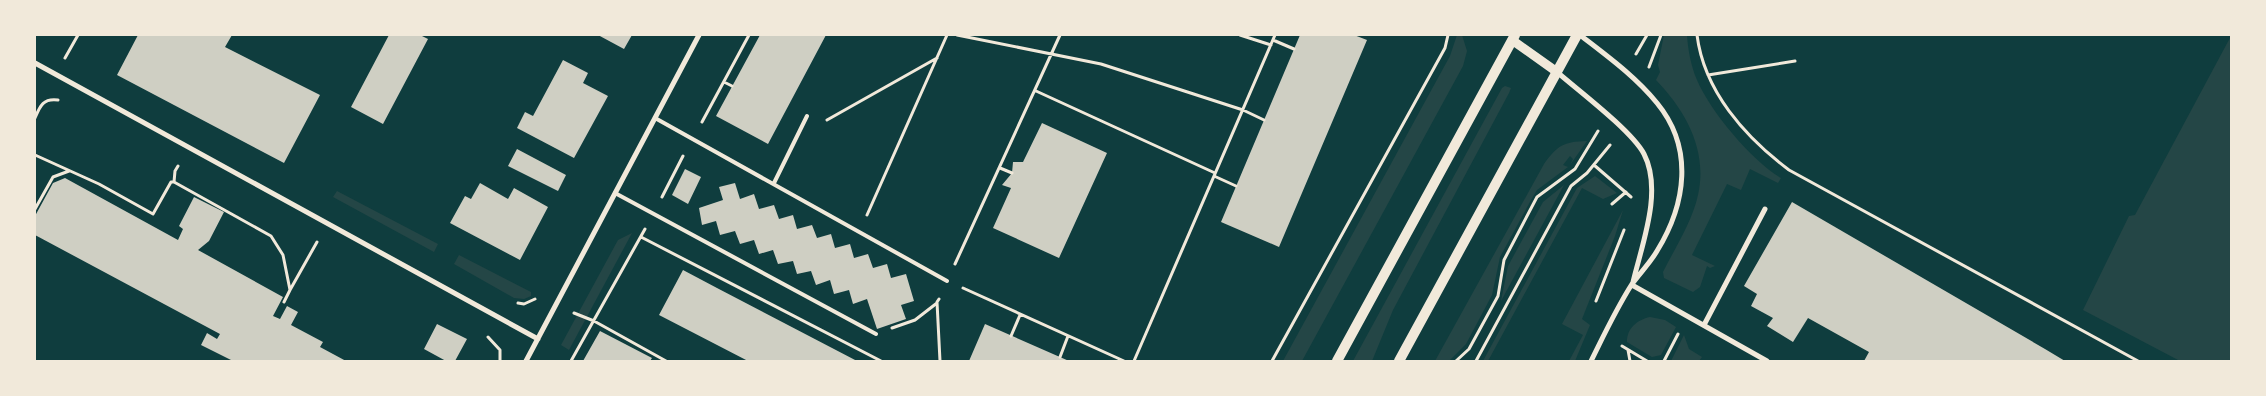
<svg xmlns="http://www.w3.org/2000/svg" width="2266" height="396" font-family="Jost,sans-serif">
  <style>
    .green { fill: #244646 }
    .building { fill: #cfcfc3 }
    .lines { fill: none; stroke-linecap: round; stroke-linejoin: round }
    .path { stroke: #f1e9da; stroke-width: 3 }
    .service { stroke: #f1e9da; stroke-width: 4 }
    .minor { stroke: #f1e9da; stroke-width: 5 }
    .tertiary { stroke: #f1e9da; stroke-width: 9 }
    .secondary { stroke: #f1e9da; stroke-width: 10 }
  </style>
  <rect width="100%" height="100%" fill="#0f3d3e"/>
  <path class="green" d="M1457,35H1462L1467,51L1463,66L1302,361H1283L1450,56Z
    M1664,35H1687C1688,50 1691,66 1697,80C1710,111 1752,161 1781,178L1778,183L1750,169L1741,190L1727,184L1692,255L1715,266L1710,268L1707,266L1700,287L1693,292L1664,278L1663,272C1675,248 1692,222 1698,195C1708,151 1686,111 1656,80L1660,72L1658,65Z
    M2231,36V360L2180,361L2083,310L2129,216L2135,215Z
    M1505,86L1511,88L1509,93L1393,310L1372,361H1353L1502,88Z
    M1587,141L1570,165L1573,159L1570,156L1563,165L1568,167L1537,190L1531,200L1500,257L1492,295L1466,344L1449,361H1435L1544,164C1558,145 1563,142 1587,141Z
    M1595,176L1617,193L1603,199L1582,188L1488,361H1483L1577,188Z
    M1564,185L1501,301L1508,266L1543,202Z
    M337,191L438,244L434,252L333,197Z
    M1623,210L1615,236L1582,319L1590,325L1575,361H1569L1583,335L1562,324Z
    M632,233L569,350L561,345L618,240Z
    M459,255L531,292V296L524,299L514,298L454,264Z
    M1650,317L1665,320L1676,327L1661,355L1652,357L1627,342C1627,328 1637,320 1650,317Z
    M1684,335L1689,349L1702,357L1699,361H1671Z"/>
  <path class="building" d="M138,35H232L225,47L320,95L284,163L117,75Z
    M389,35H420L428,39L383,124L351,107Z
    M598,35H632L624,49Z
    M760,35H826L768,144L716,116Z
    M1300,35H1354L1367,40L1279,247L1221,222Z
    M563,60L588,73L583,83L608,96L574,158L517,128L525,112L533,116Z
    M1042,123L1107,153L1059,258L993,228L1011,188L1002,185L1012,173L1013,162H1023Z
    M517,149L566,175L558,191L508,166Z
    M685,169L701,177L688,204L672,195Z
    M65,178L178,240L183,229L179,226L194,197L224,212L209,241L198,250L283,297L273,316L280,319L287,306L298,312L291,325L323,342L320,347L346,361H233L201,345L207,333L217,339L220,334L35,235V216L53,183Z
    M480,183L508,199L514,188L548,207L520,260L450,223L465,196L471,199Z
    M735,183L740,199L754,194L759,209L774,205L779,219L793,215L797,229L812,225L817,238L831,234L835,248L850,244L854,258L868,254L873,268L887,264L891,278L906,274L914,301L901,305L906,319L877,329L867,299L853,304L849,290L834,294L830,280L816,285L811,271L797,274L793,261L778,264L773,250L759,254L754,240L740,244L735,231L720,235L716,221L702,225L699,208L723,200L719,187Z
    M1792,202L2045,349L2065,361H1864L1869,352L1808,318L1793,342L1767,326L1773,318L1751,306L1757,294L1744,286Z
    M683,270L717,288L857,361H748L659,315Z
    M437,324L467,339L455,361H446L424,349Z
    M985,324L1069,361H969Z
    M600,331L652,358L650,361H583Z"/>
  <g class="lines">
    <path class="path" d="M957,35L1101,64L1243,110L1264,120
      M1240,35L1271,45
      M1697,35C1704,91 1745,137 1789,170L2138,361
      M1273,40L1294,49
      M1636,54L1647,35
      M65,58L78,35
      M1649,67L1661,35
      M1708,75L1795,61
      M724,82L732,86
      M1036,91L1215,173
      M35,118C40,106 43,98 58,100
      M827,120L937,58
      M702,122L749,35
      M35,155L99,184L153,214L171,182H174L175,171L178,166
      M1594,165L1631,197
      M1000,168L1012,173
      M1214,176L1236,186
      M174,182L271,236L283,255L290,290L317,242
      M662,197L683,156
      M1612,204L1626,192
      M35,209L53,177L69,171
      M867,215L947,35
      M641,237L881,361
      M955,264L1060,35
      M963,288L1124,361
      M939,299L937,302L940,361
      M1596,301L1624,230
      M284,302L290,290
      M518,303L524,304L535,299
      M574,313L594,321L666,361
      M892,328L915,320L937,303
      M1011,336L1020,315
      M488,337L500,350V361
      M1622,346L1647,361
      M1628,350L1630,361
      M1060,357L1068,336
      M571,361L645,229
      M1134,361L1275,35
      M1272,361L1445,48L1448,35
      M1456,361L1469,349L1498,296L1504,260L1537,197L1575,169L1598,131
      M1476,361L1571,186L1587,173L1610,145
      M1664,361L1678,334"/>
    <path class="service" d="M655,118L947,281
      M774,183L807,116
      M615,193L876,334"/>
    <path class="minor" d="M1580,35C1607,56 1635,76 1657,103C1694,148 1686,204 1657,251C1650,263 1640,273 1632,284C1616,309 1604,335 1591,361
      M35,63L538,339
      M1557,72C1579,91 1632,131 1644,154C1663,191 1642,244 1633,282
      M1632,285L1767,361
      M1704,325L1765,209
      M526,361L699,35"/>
    <path class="tertiary" d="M1512,40L1557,72"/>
    <path class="secondary" d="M1337,361L1515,35
      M1399,361L1577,35"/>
  </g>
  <rect width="2266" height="396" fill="none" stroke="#f1e9da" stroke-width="72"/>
</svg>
